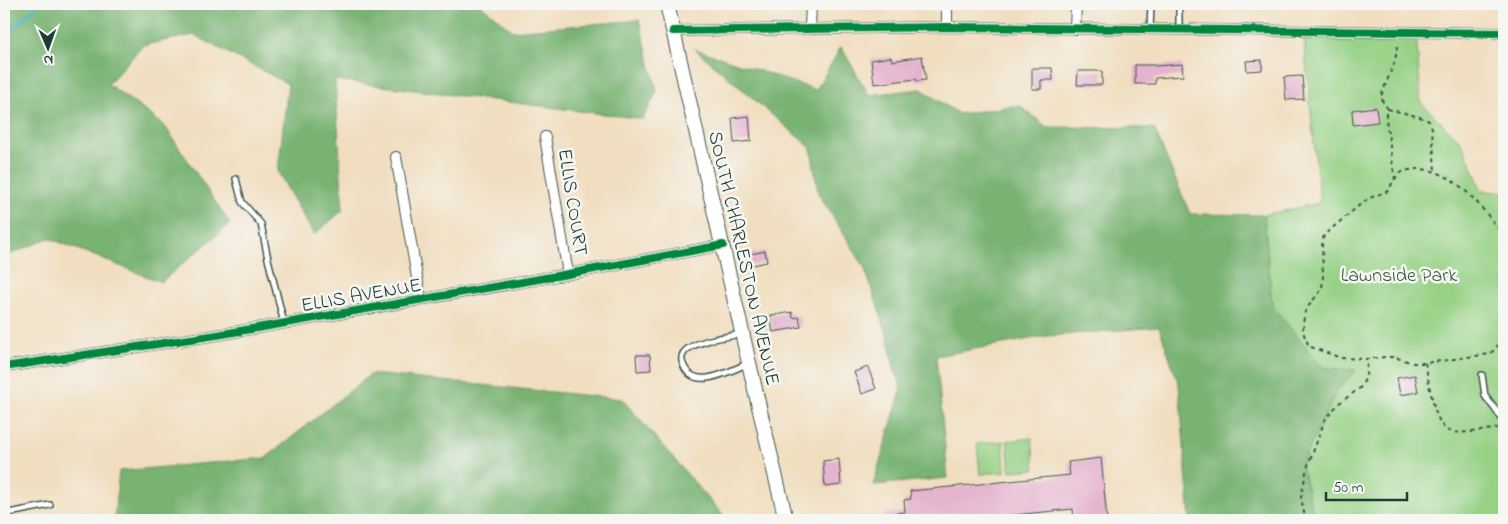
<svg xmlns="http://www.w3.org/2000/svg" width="1508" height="524" font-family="'Indie Flower',sans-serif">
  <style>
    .green { fill: #96d185; stroke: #5a875c }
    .forest { fill: #78b372; stroke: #4c7853 }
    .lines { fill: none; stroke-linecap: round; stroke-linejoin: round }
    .stream { stroke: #43aec2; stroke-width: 3 }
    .building { fill: #e5b3cf }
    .lane-casing { stroke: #3e5549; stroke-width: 8 }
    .street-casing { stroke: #3e5549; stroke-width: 12 }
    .secondary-casing { stroke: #3e5549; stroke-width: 16 }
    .path { stroke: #3e5549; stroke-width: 2; stroke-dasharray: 4 4; stroke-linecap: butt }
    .lane { stroke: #fff; stroke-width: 5 }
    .street { stroke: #fff; stroke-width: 10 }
    .secondary { stroke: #fff; stroke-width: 14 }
    .cycleway-casing { stroke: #f6f6f2; stroke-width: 11 }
    .cycleway { stroke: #00873e; stroke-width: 8 }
    .labels { text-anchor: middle; stroke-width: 5; stroke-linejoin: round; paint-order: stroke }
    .street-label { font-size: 20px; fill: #1f3d34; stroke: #f6f6f2 }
    .park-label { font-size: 20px; fill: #375b44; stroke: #f6f6f2 }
  </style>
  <rect width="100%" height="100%" fill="#f6f6f2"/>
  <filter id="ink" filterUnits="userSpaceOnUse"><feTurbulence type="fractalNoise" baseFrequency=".02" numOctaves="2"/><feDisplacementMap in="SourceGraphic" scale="10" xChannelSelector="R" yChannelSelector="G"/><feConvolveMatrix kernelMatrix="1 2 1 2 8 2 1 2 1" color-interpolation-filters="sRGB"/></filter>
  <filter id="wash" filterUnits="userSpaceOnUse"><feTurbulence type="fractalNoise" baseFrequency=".0096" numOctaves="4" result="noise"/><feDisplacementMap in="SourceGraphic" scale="20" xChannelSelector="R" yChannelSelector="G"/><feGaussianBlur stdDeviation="1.12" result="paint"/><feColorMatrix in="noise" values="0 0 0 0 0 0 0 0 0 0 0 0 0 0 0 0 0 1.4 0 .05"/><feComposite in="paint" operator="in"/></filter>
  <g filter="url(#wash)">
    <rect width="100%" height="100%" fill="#f1dec0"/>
    <path class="green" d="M1303,32L1416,33L1421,103L1462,143L1482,191L1504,192V520H1454L1445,515L1425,520H1315L1301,465L1336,392L1355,370L1323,368L1272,306L1264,215L1320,203Z
      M1032,438L1035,469L1010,471L1007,441Z
      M1003,441L1005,472L980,474L977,444Z"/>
    <path class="forest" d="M4,4H480L513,31L639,20L657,91L643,119L335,80L343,210L314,235L278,172L288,84L194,35L143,45L108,84L164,125L230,224L161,282L49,238L4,257Z
      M841,47L869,95L921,89L959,114L1019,105L1047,127L1154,128L1190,214L1264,215L1272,306L1323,368L1356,370L1336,392L1301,465L1315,520H1190L1179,385L1159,327L1047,336L936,356L948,478L873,485L901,391L900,382L895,371L887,334L864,266L818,193L811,148L695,49L816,90Z
      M371,374L622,399L727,520H114L119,471L266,458Z"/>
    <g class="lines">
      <path class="stream" d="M4,35L31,12L37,4"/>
    </g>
    <g id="blocks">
      <path class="building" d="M922,56L926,80L917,81L916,79L874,84L871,60L891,57L892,61Z
        M1262,60V70L1247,71L1246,61Z
        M1182,64L1183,76L1155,78V84H1135V65H1155V66Z
        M1032,68H1052L1053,80H1041V89H1032Z
        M1078,71H1102V85H1077Z
        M1302,76L1304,99L1286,100L1284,77Z
        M1376,107L1378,122L1353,125L1352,110Z
        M749,116L751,141L734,143L732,118Z
        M765,251L767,262L748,266L746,255Z
        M792,312L793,318L799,317L801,327L773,332L770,316Z
        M636,355H650L651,370L637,371Z
        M868,367L876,389L862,394L854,372Z
        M1415,375L1418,392L1400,395L1397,378Z
        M1101,458L1107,520H1074L1073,509L985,518L986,520H884V514L905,512L904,500L911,499L910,491L1070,475L1068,462Z
        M839,459L841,485L825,487L823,461Z"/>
    </g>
  </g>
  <g filter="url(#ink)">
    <use href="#blocks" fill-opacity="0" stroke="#3e5549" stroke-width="1"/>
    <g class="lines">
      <defs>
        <path id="lane" d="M1150,30L1151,4
          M1179,30V4
          M236,179L242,202L261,224L268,259L284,323
          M742,334C725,337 705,339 689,348C684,351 681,355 682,361C691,394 729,371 749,363
          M1482,375L1485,396L1504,421
          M4,514L50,505"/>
        <path id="street" d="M947,27V4
          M810,28L811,4
          M1075,29L1076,4
          M673,31L947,27L1504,33
          M545,137L568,274
          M396,157L421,300
          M4,367L217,335L568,274L723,245"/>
        <path id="secondary" d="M667,4L760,411L786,520"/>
      </defs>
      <use href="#lane" class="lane-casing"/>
      <use href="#street" class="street-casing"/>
      <use href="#secondary" class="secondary-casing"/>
      <path class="path" d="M1388,109L1381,99V96L1395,61L1398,42
        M1395,180L1386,119V113L1388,109L1420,117L1429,121L1432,128L1435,171
        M1504,236C1482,208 1455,168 1416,169C1410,170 1403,170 1398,175C1394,179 1391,186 1388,191L1372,197L1362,203L1324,235L1322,244L1323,276L1322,289L1307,308L1304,314L1303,332L1308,344L1311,347L1341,358L1367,359L1386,357H1394L1413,363H1425L1490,354L1504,339
        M1425,363C1429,379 1433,425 1449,431C1461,435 1486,430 1499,428
        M1310,520L1304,513L1301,497L1307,468L1325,420L1338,404L1360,388L1363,383L1366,377L1367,359"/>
      <use href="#lane" class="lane"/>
      <use href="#street" class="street"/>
      <use href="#secondary" class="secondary"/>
      <defs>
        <path id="cycleway" d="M673,31L947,27L1504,33
          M4,367L217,335L568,274L723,245"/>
      </defs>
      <use href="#cycleway" class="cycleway-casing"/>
      <use href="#cycleway" class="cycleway"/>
    </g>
  </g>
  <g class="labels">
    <g class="street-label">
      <text transform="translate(574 202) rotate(81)" y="7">ELLIS COURT</text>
      <text transform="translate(745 258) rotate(77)" y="7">SOUTH CHARLESTON AVENUE</text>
      <text transform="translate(361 294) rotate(-10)" y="7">ELLIS AVENUE</text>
    </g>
    <g class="park-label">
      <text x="1399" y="281">Lawnside Park</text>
    </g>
  </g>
  <rect width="1508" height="524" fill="none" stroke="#f6f6f2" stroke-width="20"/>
  <g transform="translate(48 48) rotate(178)" stroke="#f6f6f2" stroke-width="4" paint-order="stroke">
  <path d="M0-4L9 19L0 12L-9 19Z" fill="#1f3d34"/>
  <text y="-8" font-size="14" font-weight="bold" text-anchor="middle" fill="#1f3d34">N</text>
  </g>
  <path d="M1326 492v8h81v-8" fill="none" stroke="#1f3d34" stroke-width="2.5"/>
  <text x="1333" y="492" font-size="15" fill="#1f3d34" stroke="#f6f6f2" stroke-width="4" paint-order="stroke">50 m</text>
</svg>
